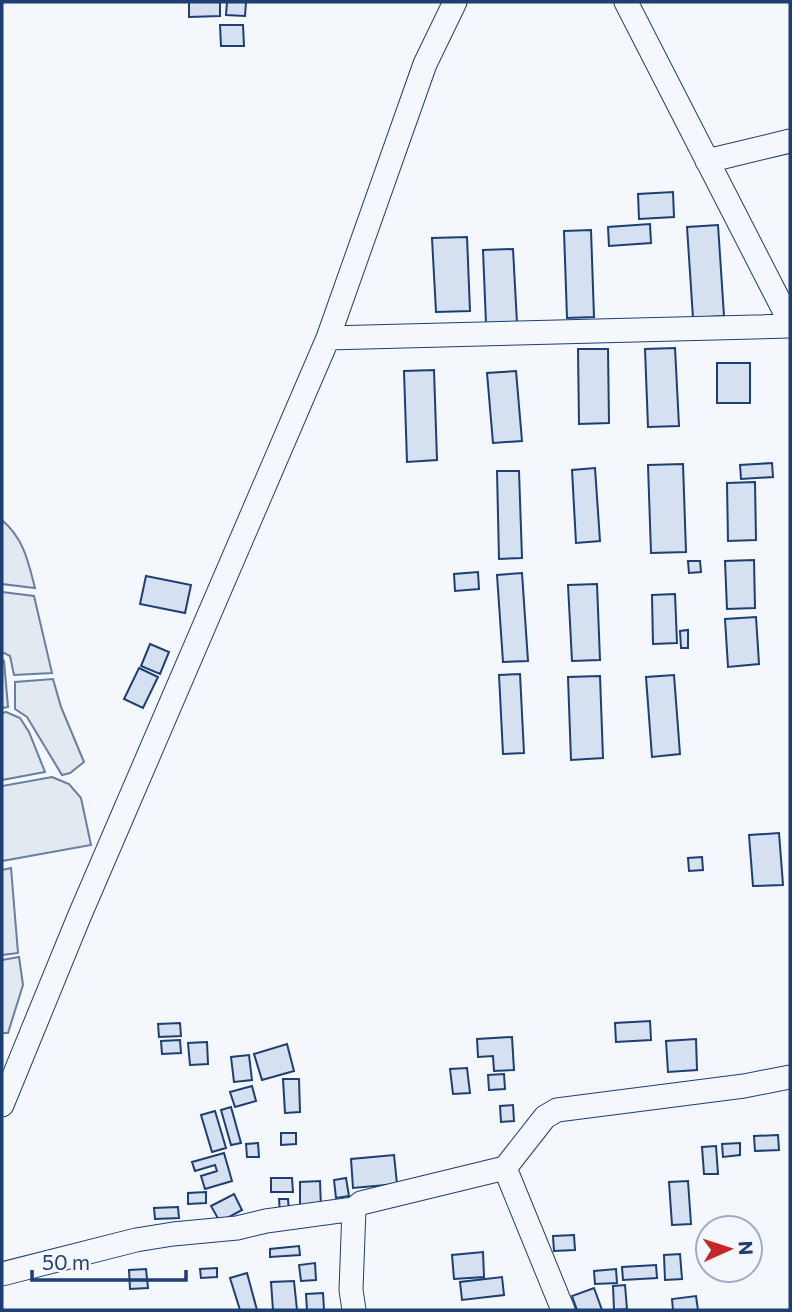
<svg xmlns="http://www.w3.org/2000/svg" width="792" height="1312" font-family="Commissioner,sans-serif">
  <style>
    .green { fill: #e3e9f0; stroke: #687fa3; stroke-width: 2 }
    .building { fill: #d5e0f0; stroke: #1d3f73; stroke-width: 2 }
    .lines { fill: none; stroke-linecap: round; stroke-linejoin: round }
    .minor-casing { stroke: #1d3f73; stroke-width: 25 }
    .minor { stroke: #f4f7fb; stroke-width: 23 }
  </style>
  <rect width="100%" height="100%" fill="#f4f7fb"/>
  <path class="green" d="M2,520C24,539 28,561 35,588L2,584Z
    M2,592L34,596L52,673L14,675L10,656L2,652Z
    M2,660L4,661L8,707L2,708Z
    M53,679L61,707L84,762L70,773L62,775L27,717L15,709V682Z
    M6,712L20,718L29,732L45,772L2,780V713Z
    M52,777L69,784L81,798L91,845L2,861V786Z
    M11,868L18,953L2,955V870Z
    M19,957L23,985L8,1033H2V960Z"/>
  <path class="building" d="M189,2H220V16L189,17Z
    M227,2H246L245,16L226,15Z
    M220,25H243L244,46H221Z
    M673,192L674,217L639,219L638,194Z
    M650,224L651,243L609,246L608,227Z
    M718,225L724,316L693,318L687,227Z
    M591,230L594,317L567,318L564,231Z
    M467,237L470,311L436,312L432,238Z
    M513,249L517,323L486,324L483,250Z
    M675,348L679,426L648,427L645,349Z
    M578,349H608L609,423L579,424Z
    M717,363H750V403H717Z
    M434,370L437,460L407,462L404,371Z
    M516,371L522,441L493,443L487,373Z
    M772,463L773,477L741,479L740,465Z
    M683,464L686,552L651,553L648,465Z
    M595,468L600,541L576,543L572,470Z
    M497,471H519L522,558L499,559Z
    M755,482L756,540L728,541L727,483Z
    M754,560L755,608L727,609L725,561Z
    M688,561H700L701,572L689,573Z
    M478,572L479,589L455,591L454,574Z
    M522,573L528,661L503,662L497,575Z
    M146,576L191,585L185,613L140,604Z
    M597,584L600,660L572,661L568,585Z
    M675,594L677,643L653,644L652,595Z
    M756,617L759,664L728,667L725,619Z
    M688,630V648H681L680,631Z
    M150,644L169,652L160,674L141,666Z
    M139,668L158,677L143,708L124,699Z
    M520,674L524,753L503,754L499,675Z
    M674,675L680,754L652,757L646,677Z
    M600,676L603,758L571,760L568,677Z
    M779,833L783,885L753,886L749,835Z
    M702,857L703,870L689,871L688,858Z
    M650,1021L651,1040L616,1042L615,1023Z
    M180,1023L181,1036L159,1037L158,1024Z
    M512,1037L514,1070L494,1071L493,1056L478,1057L477,1039Z
    M696,1039L697,1070L668,1072L666,1041Z
    M180,1040L181,1053L162,1054L161,1041Z
    M207,1042L208,1064L190,1065L188,1043Z
    M287,1044L294,1071L262,1080L254,1054Z
    M249,1055L252,1080L234,1082L231,1057Z
    M467,1068L470,1093L453,1094L450,1069Z
    M504,1074L505,1089L489,1090L488,1075Z
    M283,1079H299L300,1112L285,1113Z
    M252,1086L256,1101L235,1107L230,1092Z
    M513,1105L514,1121L501,1122L500,1106Z
    M231,1107L241,1143L231,1145L221,1110Z
    M215,1111L226,1148L212,1152L201,1115Z
    M281,1133H296V1144L281,1145Z
    M778,1135L779,1150L755,1151L754,1136Z
    M258,1143L259,1157H247L246,1144Z
    M740,1143V1155L723,1157L722,1144Z
    M716,1146L718,1174H704L702,1147Z
    M224,1153L232,1181L205,1189L201,1176L217,1171L215,1165L195,1171L192,1162Z
    M394,1155L397,1184L353,1188L351,1159Z
    M271,1178H292L293,1192H271Z
    M346,1178L349,1196L336,1198L334,1180Z
    M320,1181L321,1208H300V1182Z
    M688,1181L691,1224L672,1225L669,1182Z
    M206,1192V1203L188,1204V1193Z
    M234,1194L242,1210L220,1222L211,1206Z
    M279,1199H288L289,1212L280,1213Z
    M178,1207L179,1218L155,1219L154,1208Z
    M574,1235L575,1250L554,1251L553,1236Z
    M299,1246L300,1255L270,1257V1249Z
    M483,1252L484,1277L454,1279L452,1255Z
    M680,1254L682,1279L665,1280L664,1255Z
    M315,1263L316,1280L301,1281L299,1265Z
    M656,1265L657,1278L623,1280L622,1267Z
    M217,1268V1277L201,1278L200,1269Z
    M146,1269L148,1288L130,1289L129,1270Z
    M616,1269L617,1283L595,1284L594,1271Z
    M247,1273L257,1310H240L230,1278Z
    M502,1277L504,1295L462,1300L460,1282Z
    M294,1281L297,1310H273L271,1282Z
    M625,1285L627,1309L614,1310L613,1286Z
    M594,1288L602,1310H577L572,1296Z
    M323,1293L324,1310H307L306,1294Z
    M696,1296L698,1310H673L672,1299Z"/>
  <g class="lines">
    <defs>
      <path id="minor" d="M626,2L790,322
        M707,161L790,141
        M328,338L790,326
        M2,1105L79,917L328,338L425,64L455,2
        M505,1168L545,1117L557,1110L744,1086L790,1077
        M2,1274L136,1240L173,1234L237,1228L266,1221L354,1209
        M354,1310L351,1290L354,1209L361,1203L505,1168L563,1310"/>
    </defs>
    <use href="#minor" class="minor-casing"/>
    <use href="#minor" class="minor"/>
  </g>
  <rect width="792" height="1312" fill="none" stroke="#1d3f73" stroke-width="7"/>
  <g transform="translate(729 1249) rotate(87)"><circle r="33" fill="#f4f7fb" stroke="#9eadc5" stroke-width="2"/>
  <path d="M0-5L12 26L0 18L-12 26Z" fill="#c62828"/>
  <text y="-10" font-size="19" font-weight="bold" text-anchor="middle" fill="#1d3f73">N</text>
  </g>
  <path d="M32 1270v10h154v-10" fill="none" stroke="#1d3f73" stroke-width="3.5"/>
  <text x="42" y="1270" font-size="21" fill="#1d3f73" stroke="#f4f7fb" stroke-width="5" paint-order="stroke">50 m</text>
</svg>
